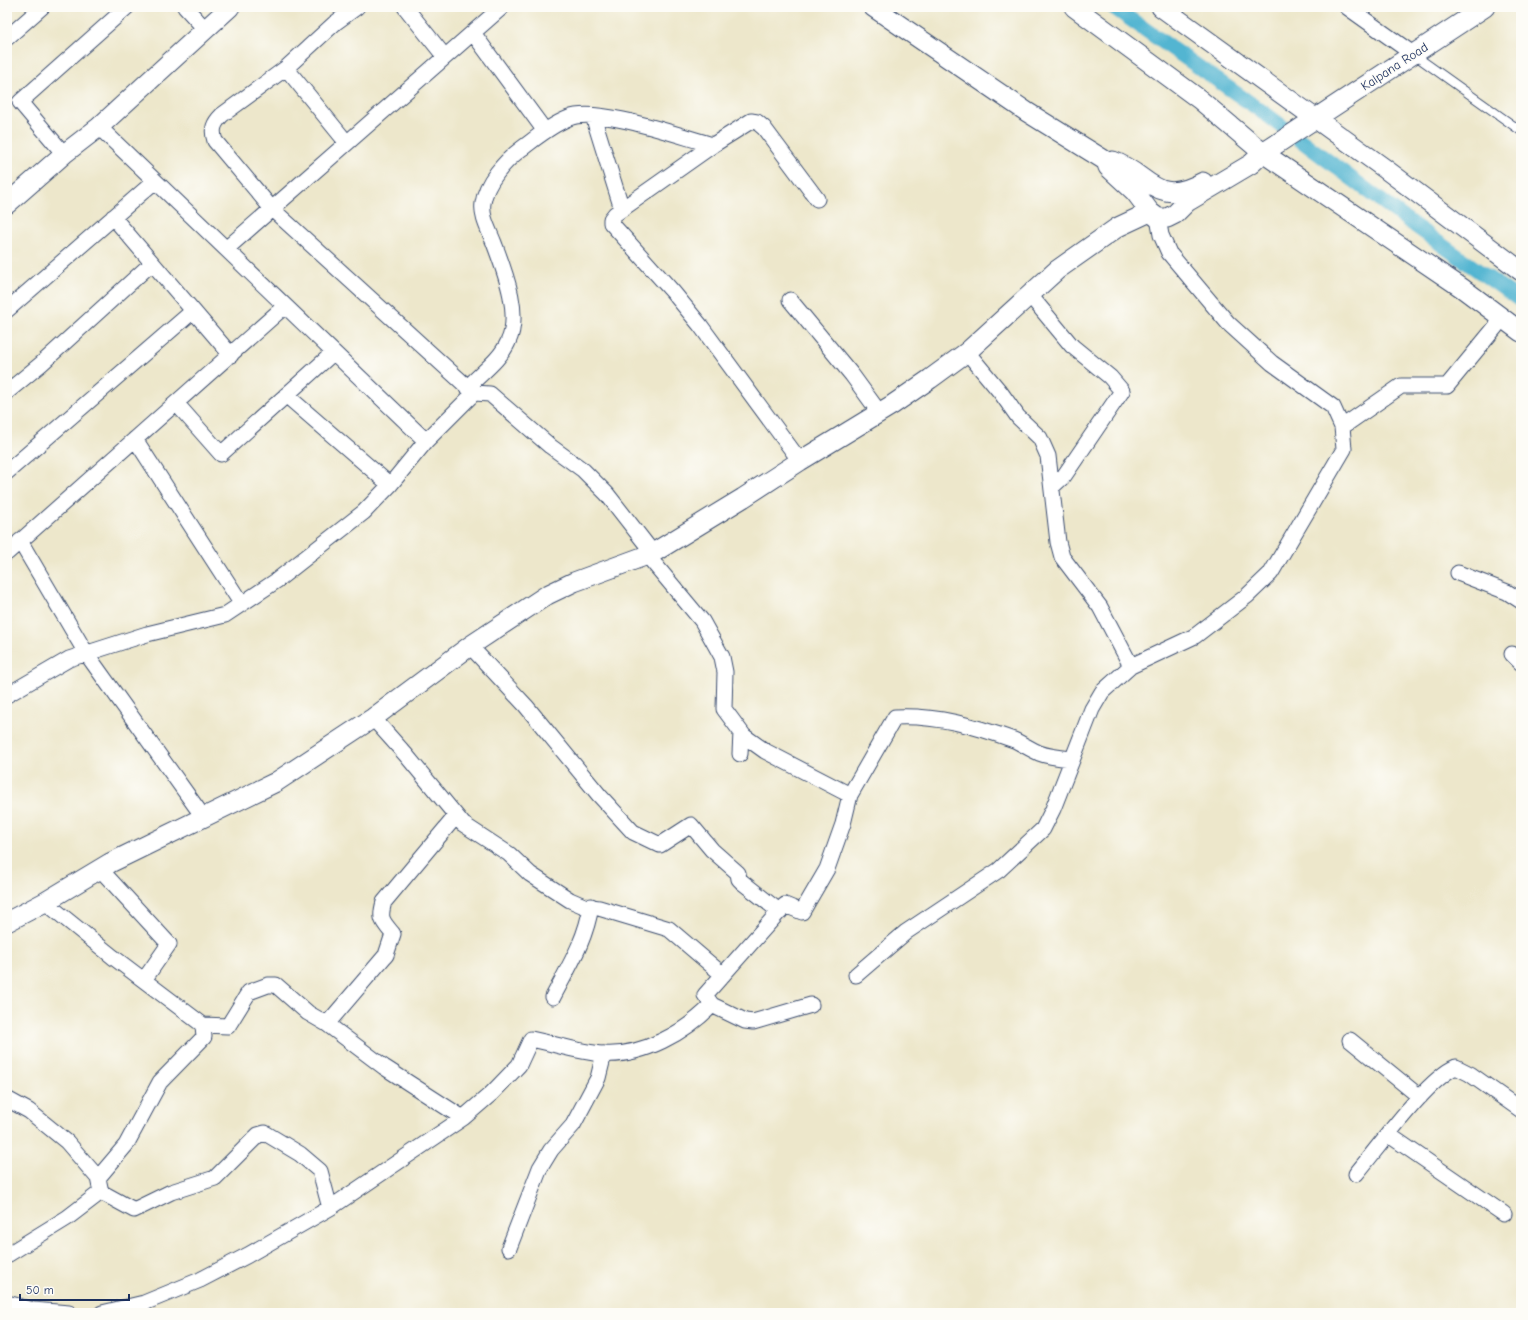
<svg xmlns="http://www.w3.org/2000/svg" width="1528" height="1320" font-family="'Comic Neue',sans-serif">
  <style>
    .lines { fill: none; stroke-linecap: round; stroke-linejoin: round }
    .canal { stroke: #52b5d1; stroke-width: 15 }
    .service-casing { stroke: #3a4b6e; stroke-width: 10 }
    .minor-casing { stroke: #3a4b6e; stroke-width: 17 }
    .tertiary-casing { stroke: #3a4b6e; stroke-width: 21 }
    .service { stroke: #fff; stroke-width: 8 }
    .minor { stroke: #fff; stroke-width: 15 }
    .tertiary { stroke: #fff; stroke-width: 19 }
    .labels { text-anchor: middle; stroke-width: 3; stroke-linejoin: round; paint-order: stroke }
    .street-label { font-size: 13px; fill: #1b2f5e; stroke: #fdfcf7 }
  </style>
  <rect width="100%" height="100%" fill="#fdfcf7"/>
  <filter id="ink" filterUnits="userSpaceOnUse"><feTurbulence type="fractalNoise" baseFrequency=".025" numOctaves="2"/><feDisplacementMap in="SourceGraphic" scale="8" xChannelSelector="R" yChannelSelector="G"/><feConvolveMatrix kernelMatrix="1 2 1 2 8 2 1 2 1" color-interpolation-filters="sRGB"/></filter>
  <filter id="wash" filterUnits="userSpaceOnUse"><feTurbulence type="fractalNoise" baseFrequency=".012" numOctaves="4" result="noise"/><feDisplacementMap in="SourceGraphic" scale="16" xChannelSelector="R" yChannelSelector="G"/><feGaussianBlur stdDeviation="0.9" result="paint"/><feColorMatrix in="noise" values="0 0 0 0 0 0 0 0 0 0 0 0 0 0 0 0 0 1.4 0 .05"/><feComposite in="paint" operator="in"/></filter>
  <g filter="url(#wash)">
    <rect width="100%" height="100%" fill="#ede7cb"/>
    <g class="lines">
      <path class="canal" d="M1113,7L1267,115L1411,223L1521,301"/>
    </g>
  </g>
  <g filter="url(#ink)">
    <g class="lines">
      <defs>
        <path id="service" d="M1413,54L1521,131"/>
        <path id="minor" d="M185,7L205,29
          M357,7L335,23L286,68L347,143L502,7
          M405,7L445,57
          M1347,7L1413,54
          M473,33L545,131
          M7,38L42,7
          M286,68L222,115C214,123 211,129 215,141L272,209L474,393
          M593,116L622,209
          M99,127L426,441
          M64,154L20,102L127,7
          M113,217L231,355
          M226,249L347,143
          M1029,294L1072,346L1110,377L1122,391L1064,476L1053,486
          M790,300L852,375L879,412
          M7,310L155,181
          M468,387C481,373 500,360 508,342C522,314 504,270 494,243C489,230 481,217 483,203C486,182 505,161 521,149C536,138 551,125 569,118C597,106 682,137 713,145
          M7,392L41,364L152,263
          M286,395L390,485
          M176,403L221,454L333,353
          M1342,427L1401,386H1447L1503,318
          M135,439L241,603
          M800,461L700,325L673,292L611,223V219L615,214L713,145L751,121L757,122L764,128L817,199
          M7,472L193,311
          M20,541L86,653L204,818
          M7,553L285,306
          M647,555L702,621L722,657L725,672L724,709L744,736L765,751L850,795
          M1458,573L1507,592L1521,601
          M470,646L526,706L599,795L633,832L660,845L691,825L712,850L738,873L739,879L742,882L780,912
          M1512,654L1521,663
          M1131,666L1195,636L1247,596L1271,573L1344,449L1342,427L1333,407L1272,363L1228,323L1169,253L1161,235L1158,218
          M7,695L69,659L147,634L225,615L276,581L364,512L390,485L426,441L474,393L490,394L550,446L583,470L607,494L653,553
          M373,718L406,755L463,824L509,854L530,874L570,900L584,906L599,908L669,929L723,975
          M740,754L741,732
          M100,869L169,944L144,980
          M45,902L113,957L203,1025L204,1037L160,1082L126,1145L98,1178
          M856,975L906,932L999,870L1043,829L1053,809L1092,709L1102,692L1131,666L1100,607L1062,557L1058,542L1048,456L1040,438L1018,417L1001,393L967,352
          M553,997C568,968 586,940 591,906
          M712,1005L745,1021L753,1022L811,1005
          M327,1024L386,955L393,934C382,921 379,919 384,902L456,816
          M203,1025L228,1026L249,992L268,985H276L308,1013L327,1024L384,1067L463,1118
          M1350,1040L1420,1097
          M7,1099L29,1111L67,1142L98,1178L101,1192L67,1218L7,1255
          M1389,1135L1504,1214
          M1356,1174C1378,1148 1428,1078 1456,1067L1470,1074L1521,1110
          M101,1192L134,1210L171,1192L215,1178L258,1135L265,1133L300,1154L320,1171L330,1208L248,1255L200,1280L144,1303L102,1313
          M330,1208L463,1118L492,1093L519,1065L531,1039C555,1044 579,1052 603,1054C642,1057 686,1032 712,1005L705,995L785,905L802,912L827,869L843,824L850,795L895,717C937,715 975,726 1014,740C1023,744 1030,749 1039,753C1049,757 1061,758 1072,759
          M509,1248L540,1168L551,1150L573,1125L598,1078L604,1054
          M7,1303L33,1310L69,1313"/>
        <path id="tertiary" d="M873,7L1027,112L1106,161L1108,167L1135,192L1150,212L1158,218H1167L1175,214L1187,202L1251,164L1263,153L1485,7
          M1074,7L1199,99L1263,153L1462,288L1521,332
          M1161,7L1384,168L1521,271
          M1113,161C1151,175 1155,208 1203,182
          M7,204L64,154L99,127L230,7
          M7,922L45,902L110,863L276,782L373,718L470,646L547,595L574,582L653,553L743,498L800,461L892,405L930,379L967,352L1057,270L1118,227L1150,212"/>
      </defs>
      <use href="#service" class="service-casing"/>
      <use href="#minor" class="minor-casing"/>
      <use href="#tertiary" class="tertiary-casing"/>
      <use href="#service" class="service"/>
      <use href="#minor" class="minor"/>
      <use href="#tertiary" class="tertiary"/>
    </g>
  </g>
  <g class="labels">
    <g class="street-label">
      <text transform="translate(1394 66) rotate(-33)" y="5">Kalpana Road</text>
    </g>
  </g>
  <rect width="1528" height="1320" fill="none" stroke="#fdfcf7" stroke-width="24"/>
  <path d="M20 1294v6h109v-6" fill="none" stroke="#1b2f5e" stroke-width="2"/>
  <text x="26" y="1294" font-size="12" fill="#1b2f5e" stroke="#fdfcf7" stroke-width="3" paint-order="stroke">50 m</text>
</svg>
